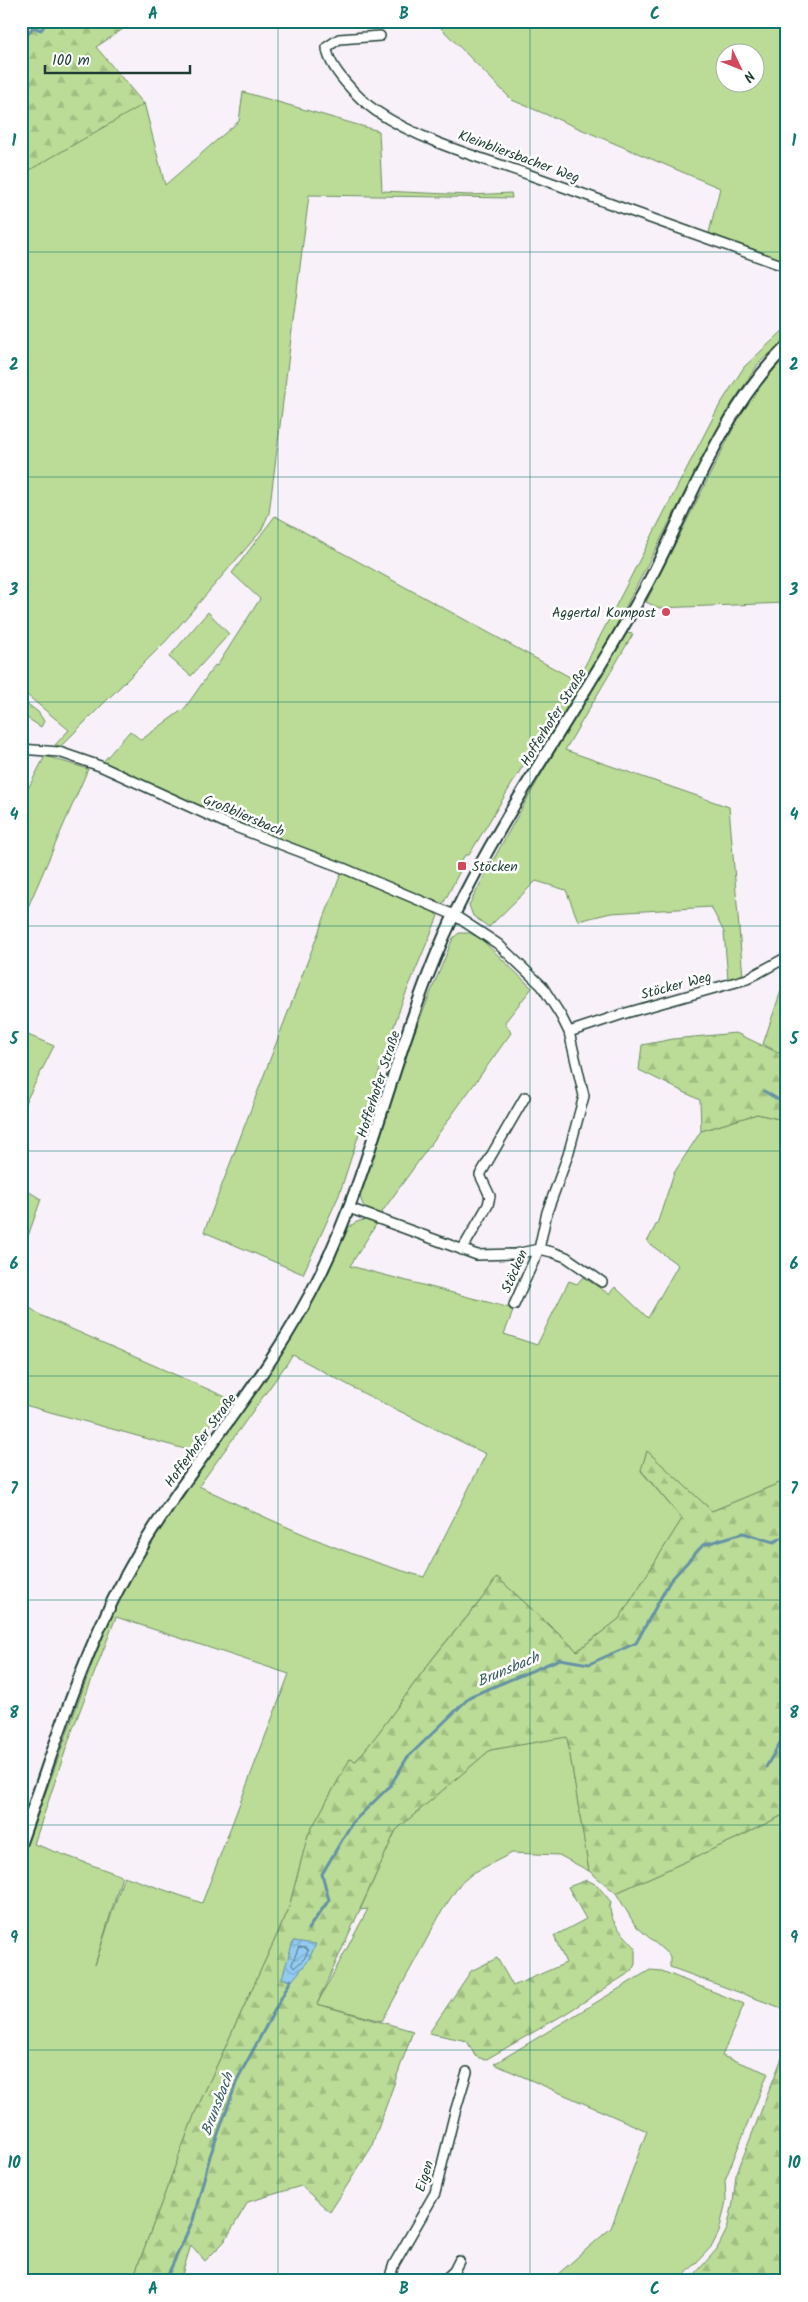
<svg xmlns="http://www.w3.org/2000/svg" width="808" height="2302" font-family="Kalam,sans-serif">
  <style>
    .grass { fill: #bbdc96; stroke: #6d8c65; fill-rule: evenodd }
    .forest { fill: url(#forest-firs); stroke: #6d8c65 }
    .water { fill: url(#water-waves); stroke: #6592a6 }
    .lines { fill: none; stroke-linecap: round; stroke-linejoin: round }
    .shore { stroke: #4d7580; stroke-width: 1 }
    .stream { stroke: #6592a6; stroke-width: 3 }
    .minor-casing { stroke: #1f3d34; stroke-width: 12 }
    .tertiary-casing { stroke: #1f3d34; stroke-width: 14 }
    .minor { stroke: #fff; stroke-width: 9 }
    .tertiary { stroke: #fff; stroke-width: 10 }
    .grid { fill: none; stroke: #0f766e; stroke-width: 1; stroke-opacity: 0.55 }
    .poi-dot { fill: #d1495b; stroke: #fff; stroke-width: 2 }
    .labels { text-anchor: middle; stroke-width: 5; stroke-linejoin: round; paint-order: stroke }
    .street-label { font-size: 14px; fill: #1f3d34; stroke: #fff }
    .poi-label { font-size: 14px; fill: #1f3d34; stroke: #fff; text-anchor: end }
    .water-label { font-size: 15px; font-style: italic; fill: #3c6064; stroke: #fff }
    .neatline { fill: none; stroke: #0f766e; stroke-width: 2 }
    .grid-label { font-size: 16px; text-anchor: middle; font-weight: bold; fill: #0f766e }
  </style>
  <defs>
    <pattern id="forest-firs" width="22" height="20" patternUnits="userSpaceOnUse" patternTransform="scale(1.25)"><rect width="22" height="20" fill="#bbdc96"/><path d="M5 1l3.5 6h-7zM16 11l3.5 6h-7z" fill="#a0be82"/></pattern>
    <pattern id="water-waves" width="16" height="10" patternUnits="userSpaceOnUse" patternTransform="scale(1.25)"><rect width="16" height="10" fill="#93caf2"/><path d="M0 5q4-4 8 0t8 0" fill="none" stroke="#7eaed0"/></pattern>
  </defs>
  <rect width="100%" height="100%" fill="#f8f1f9"/>
  <filter id="ink" filterUnits="userSpaceOnUse"><feTurbulence type="fractalNoise" baseFrequency=".02" numOctaves="2"/><feDisplacementMap in="SourceGraphic" scale="10" xChannelSelector="R" yChannelSelector="G"/><feConvolveMatrix kernelMatrix="1 2 1 2 8 2 1 2 1" color-interpolation-filters="sRGB"/></filter>
  <g filter="url(#ink)">
    <path class="grass" d="M443,21H787V263L708,237L720,188L512,100L439,26ZM726,52H756V82H726Z
      M243,92L379,131L382,191L470,195L511,193L512,198L309,195L269,513L261,531L166,641L61,746L55,745L69,730L21,690V175L144,103L165,185L239,121Z
      M787,327V338L759,363L727,411L606,645L552,735L544,731L469,855H465L458,866L460,871L443,904L178,800L102,763L130,731L141,740L185,708L215,665L217,666L260,599L232,573L275,516L577,681L718,408L744,367Z
      M780,362L787,366V616L785,603L659,608L646,602L746,403Z
      M208,612L229,634L191,676L169,657Z
      M626,633L633,634L565,750L729,807L743,977L728,979L724,932L711,907L611,913L578,921L566,890L536,881L489,927L473,916L469,905C518,812 571,722 626,633Z
      M45,756L88,769L21,923V802Z
      M342,871L426,906L438,916L401,1005L339,1195L303,1274L204,1232Z
      M459,933H470L481,939L532,988L505,1022L511,1033L379,1216C368,1212 361,1207 360,1194L406,1053L453,938Z
      M787,973V1057L763,1044Z
      M21,1032L54,1046L21,1111Z
      M757,1114L787,1121V1480L712,1511L647,1451L641,1471L682,1519L619,1619L577,1651L497,1577C479,1606 454,1630 433,1658C407,1692 384,1728 356,1761L350,1759L308,1835L288,1911L195,2113L132,2281H21V1861L110,1614L147,1549L284,1349L312,1301L349,1227C359,1219 365,1219 377,1223L350,1266L514,1309L504,1334L537,1345L569,1281L577,1284L583,1277L609,1294L615,1287L648,1318L678,1265L647,1242L658,1221L674,1173L701,1131ZM293,1355L365,1394L486,1454L424,1577C346,1556 272,1521 199,1486ZM116,1617L289,1674L202,1903L124,1876L95,1965L122,1876L34,1844L72,1731Z
      M21,1187L41,1199L21,1256Z
      M21,1302L42,1316L228,1398L192,1451L21,1404Z
      M567,1736L589,1871L559,1855L512,1853L473,1873L460,1884L442,1911L382,2021L317,2004L368,1909L360,1910L396,1830L490,1750Z
      M787,1813V2010L670,1967V1956L635,1925L616,1893L735,1839Z
      M650,1970L662,1971L744,2004L722,2056L768,2073L725,2180L726,2201L719,2232L712,2246L679,2281H550L611,2228L647,2131L494,2064Z"/>
    <path class="forest" d="M21,21H135L96,47L144,104L21,175Z
      M21,699L38,712L44,721L41,727L21,714Z
      M736,1033L787,1057V1121L757,1114L701,1131L700,1100L639,1070L642,1045L673,1039Z
      M647,1451L712,1511L787,1480V1813L735,1839L616,1893L589,1871L567,1737L490,1750L396,1830L317,2004L413,2031L371,2148L330,2212L301,2186L248,2202L224,2242L205,2261L191,2245L180,2281H132L195,2113L288,1911L308,1835L350,1759L356,1761C384,1728 407,1692 434,1657C455,1630 479,1606 497,1577L577,1651L619,1619L682,1519L641,1470Z
      M587,1880L597,1885L611,1902C606,1920 624,1934 635,1947V1964L632,1971L565,2014L485,2060L475,2056L467,2041L429,2033L471,1971L497,1958L513,1986L566,1963L554,1936L586,1919L568,1887Z
      M787,2045V2281H689L717,2249L727,2229L733,2203L736,2175Z"/>
    <path class="water" d="M293,1941L316,1944L308,1961L291,1982L282,1978Z"/>
    <g class="lines">
      <path class="shore" d="M299,1947L306,1948L308,1951L304,1959L294,1968L292,1965Z"/>
      <path class="stream" d="M21,56L24,40L33,27L41,30L47,22L53,21
        M764,1091L787,1105
        M766,1767L787,1731
        M308,1929L329,1900L322,1874L352,1823L390,1786L407,1758L471,1696L560,1659L589,1664L636,1643L670,1581L703,1545L743,1533L774,1542L787,1535
        M165,2281L193,2220L210,2156L238,2078L291,1980"/>
      <defs>
        <path id="minor" d="M380,36L339,39L327,47C327,67 360,100 376,111C422,142 479,157 530,175C616,206 701,236 787,267
          M21,749L59,752L100,766L230,825L343,868L454,915L498,944L542,986L561,1016L569,1032L584,1096L568,1155L547,1212L539,1249L514,1305
          M569,1032L626,1013L747,979L787,957
          M349,1208L477,1255L515,1254L539,1249L552,1252L566,1257L602,1282
          M462,1250L488,1205L490,1196L480,1175L525,1097
          M392,2281L391,2273L394,2264L435,2193L455,2112L467,2072
          M443,2281L454,2271L459,2261"/>
        <path id="tertiary" d="M21,1842C54,1750 82,1652 131,1566C188,1465 269,1380 320,1275C376,1160 398,1032 453,917C510,799 589,694 650,579C691,501 722,409 787,346"/>
      </defs>
      <use href="#minor" class="minor-casing"/>
      <use href="#tertiary" class="tertiary-casing"/>
      <use href="#minor" class="minor"/>
      <use href="#tertiary" class="tertiary"/>
    </g>
  </g>
  <path class="grid" d="M278,21V2281M530,21V2281M21,252H787M21,477H787M21,702H787M21,926H787M21,1151H787M21,1376H787M21,1600H787M21,1825H787M21,2050H787"/>
  <g class="poi-dot">
    <circle cx="666" cy="612" r="5"/>
    <rect x="457" y="861" width="10" height="10" rx="2.5"/>
  </g>
  <g class="labels">
    <g class="street-label">
      <text transform="translate(519 156) rotate(20)" y="5">Kleinbliersbacher Weg</text>
      <text transform="translate(553 717) rotate(-58)" y="5">Hofferhofer Straße</text>
      <text transform="translate(244 815) rotate(23)" y="5">Großbliersbach</text>
      <text transform="translate(676 985) rotate(-15)" y="5">Stöcker Weg</text>
      <text transform="translate(378 1084) rotate(-72)" y="5">Hofferhofer Straße</text>
      <text transform="translate(514 1271) rotate(-66)" y="5">Stöcken</text>
      <text transform="translate(200 1440) rotate(-54)" y="5">Hofferhofer Straße</text>
      <text transform="translate(424 2176) rotate(-73)" y="5">Eigen</text>
    </g>
    <g class="poi-label">
      <text x="656" y="617">Aggertal Kompost</text>
      <text x="472" y="871" text-anchor="start">Stöcken</text>
    </g>
    <g class="water-label">
      <text transform="translate(508 1669) rotate(-23)" y="5">Brunsbach</text>
      <text transform="translate(217 2104) rotate(-69)" y="5">Brunsbach</text>
    </g>
  </g>
  <rect width="808" height="2302" fill="none" stroke="#fff" stroke-width="55"/>
  <g transform="translate(740 68) rotate(133)"><circle r="24" fill="#ffffff" stroke="#a5b1ae"/>
  <path d="M0-4L9 19L0 12L-9 19Z" fill="#d1495b"/>
  <text y="-8" font-size="14" font-weight="bold" text-anchor="middle" fill="#1f3d34">N</text>
  </g>
  <path d="M45 65v8h145v-8" fill="none" stroke="#1f3d34" stroke-width="2.5"/>
  <text x="52" y="65" font-size="15" fill="#1f3d34" stroke="#ffffff" stroke-width="4" paint-order="stroke">100 m</text>
  <rect x="28" y="28" width="752" height="2246" class="neatline"/>
  <g class="grid-label">
    <text x="153" y="19">A</text>
    <text x="404" y="19">B</text>
    <text x="655" y="19">C</text>
    <text x="14" y="146">1</text>
    <text x="794" y="146">1</text>
    <text x="14" y="370">2</text>
    <text x="794" y="370">2</text>
    <text x="14" y="595">3</text>
    <text x="794" y="595">3</text>
    <text x="14" y="820">4</text>
    <text x="794" y="820">4</text>
    <text x="14" y="1044">5</text>
    <text x="794" y="1044">5</text>
    <text x="14" y="1269">6</text>
    <text x="794" y="1269">6</text>
    <text x="14" y="1494">7</text>
    <text x="794" y="1494">7</text>
    <text x="14" y="1718">8</text>
    <text x="794" y="1718">8</text>
    <text x="14" y="1943">9</text>
    <text x="794" y="1943">9</text>
    <text x="14" y="2168">10</text>
    <text x="794" y="2168">10</text>
    <text x="153" y="2294">A</text>
    <text x="404" y="2294">B</text>
    <text x="655" y="2294">C</text>
  </g>
</svg>
